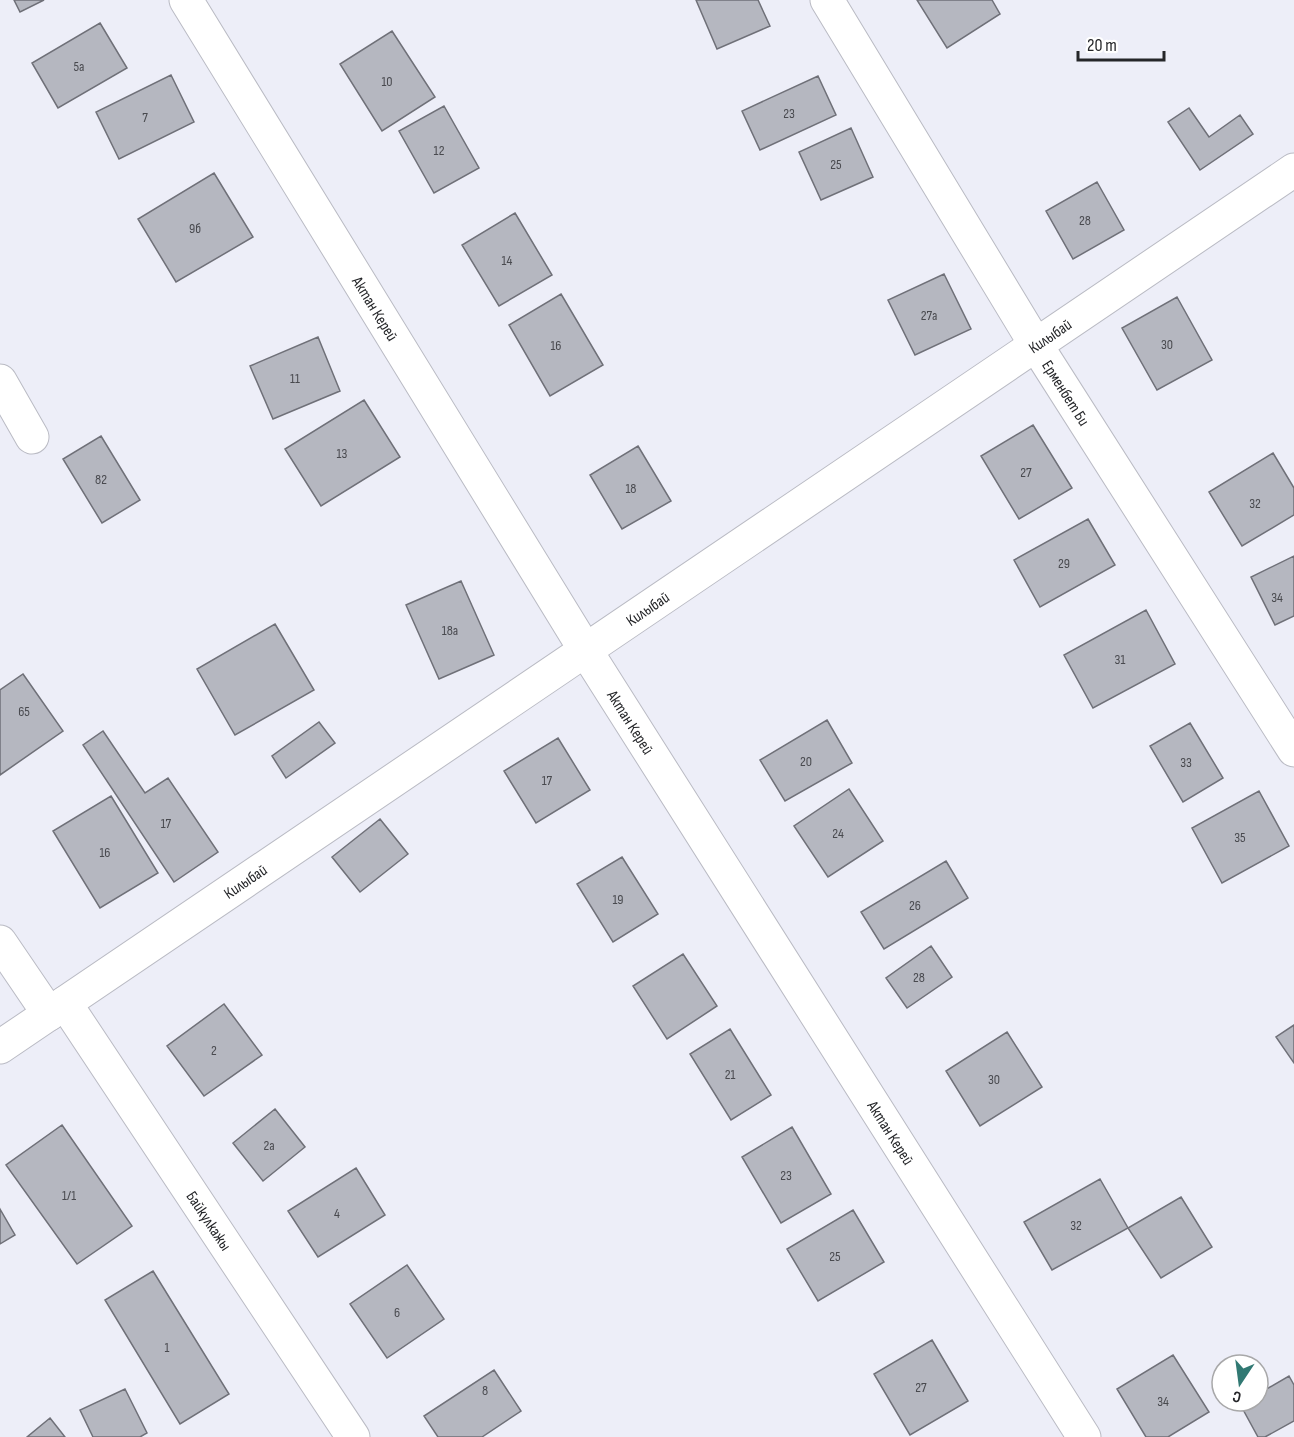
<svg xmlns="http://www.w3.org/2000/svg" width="1294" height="1437" font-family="'Sofia Sans Condensed',sans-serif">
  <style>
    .building { fill: #b5b7c0; stroke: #6f7078; stroke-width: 1.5 }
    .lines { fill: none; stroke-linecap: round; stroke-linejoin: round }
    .minor-casing { stroke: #babbc4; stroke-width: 35 }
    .minor { stroke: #fff; stroke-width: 33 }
    .labels { text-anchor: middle; stroke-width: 4.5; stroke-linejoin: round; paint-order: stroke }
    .number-label { font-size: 14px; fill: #494a4f }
    .street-label { font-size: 16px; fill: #252629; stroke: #fff }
  </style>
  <rect width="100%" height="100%" fill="#edeef8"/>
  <path class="building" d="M14,0H44L20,12Z
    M696,0H758L770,26L717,49Z
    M917,0H992L1000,14L947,48Z
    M100,23L127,68L58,108L32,63Z
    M392,31L435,97L382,131L340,64Z
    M171,75L194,122L119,159L96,112Z
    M818,76L836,115L760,150L742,111Z
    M444,106L479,168L434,193L399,131Z
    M1189,108L1209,137L1240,115L1253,134L1200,170L1168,122Z
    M851,128L873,177L821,200L799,152Z
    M214,173L253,237L176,282L138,219Z
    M1097,182L1124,230L1073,259L1046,211Z
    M515,213L552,275L499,306L462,245Z
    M944,274L971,329L915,355L888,300Z
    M561,294L603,365L550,396L509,325Z
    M1177,297L1212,360L1157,390L1122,328Z
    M318,337L340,391L273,419L250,366Z
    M364,400L400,457L321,506L285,449Z
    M1033,425L1072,488L1019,519L981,456Z
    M101,436L140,500L102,523L63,459Z
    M638,446L671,501L622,529L590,475Z
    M1273,453L1294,488V515L1242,546L1209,492Z
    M1088,519L1115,565L1040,607L1014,560Z
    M1294,556V616L1275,625L1251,577Z
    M461,581L494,655L439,679L406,605Z
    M1146,610L1175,664L1093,708L1064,655Z
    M275,624L314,690L235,735L197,669Z
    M23,674L63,731L0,775V690Z
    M827,720L852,763L785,801L760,760Z
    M319,722L335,743L286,778L272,756Z
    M1190,723L1223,778L1183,802L1150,746Z
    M103,731L145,793L168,778L218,852L174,882L83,745Z
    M558,738L590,790L536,823L504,771Z
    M849,789L883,841L828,877L794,826Z
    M1259,791L1289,846L1222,883L1192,828Z
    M111,796L158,873L100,908L53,831Z
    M380,819L408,854L360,892L332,857Z
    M622,857L658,914L613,942L577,884Z
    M946,861L968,898L884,949L861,912Z
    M931,946L952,977L907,1008L886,978Z
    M683,954L717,1006L667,1039L633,986Z
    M224,1004L262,1055L204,1096L167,1046Z
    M1294,1025V1063L1276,1037Z
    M730,1029L771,1095L731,1120L690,1054Z
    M1007,1032L1042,1087L980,1126L946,1071Z
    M275,1109L305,1147L263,1181L233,1143Z
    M62,1125L132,1226L77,1264L6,1165Z
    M792,1127L831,1194L781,1223L742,1157Z
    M356,1168L385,1215L318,1257L288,1211Z
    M1100,1179L1128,1228L1052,1270L1024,1222Z
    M1181,1197L1212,1247L1161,1278L1128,1228Z
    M0,1209L15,1235L0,1244Z
    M853,1210L884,1262L818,1301L787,1249Z
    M407,1265L444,1319L387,1358L350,1304Z
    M153,1271L229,1394L180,1424L105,1300Z
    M932,1340L968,1401L910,1435L874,1374Z
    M1173,1355L1209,1412L1168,1437H1146L1117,1389Z
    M494,1370L521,1411L482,1437H438L424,1416Z
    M1289,1376L1294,1385V1421L1265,1437H1258L1240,1404L1245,1401H1258V1394Z
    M125,1389L147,1433L140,1437H93L80,1410Z
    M50,1418L65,1437H27Z"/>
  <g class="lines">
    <defs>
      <g id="minor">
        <path id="s1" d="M186,0L586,651L1084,1437"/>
        <path id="s2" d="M827,0L1036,345L1294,750"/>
        <path d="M0,381L32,437"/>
        <path d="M0,942L49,1014"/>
        <path id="s3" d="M65,1003L353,1437"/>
        <path id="s4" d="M0,1047L1294,170"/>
      </g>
    </defs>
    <use href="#minor" class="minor-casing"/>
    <use href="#minor" class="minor"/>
  </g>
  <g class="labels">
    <g class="number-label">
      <text x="79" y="71">5а</text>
      <text x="387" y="86">10</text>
      <text x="789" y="118">23</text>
      <text x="145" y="122">7</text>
      <text x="439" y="155">12</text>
      <text x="836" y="169">25</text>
      <text x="1085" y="225">28</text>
      <text x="195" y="233">9б</text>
      <text x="507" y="265">14</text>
      <text x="929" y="320">27а</text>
      <text x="1167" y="349">30</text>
      <text x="556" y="350">16</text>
      <text x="295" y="383">11</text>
      <text x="342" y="458">13</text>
      <text x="1026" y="477">27</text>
      <text x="101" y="484">82</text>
      <text x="631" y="493">18</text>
      <text x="1255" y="508">32</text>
      <text x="1064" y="568">29</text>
      <text x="1277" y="602">34</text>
      <text x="450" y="635">18а</text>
      <text x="1120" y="664">31</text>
      <text x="24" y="716">65</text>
      <text x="806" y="766">20</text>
      <text x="1186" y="767">33</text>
      <text x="547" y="785">17</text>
      <text x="166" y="828">17</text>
      <text x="838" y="838">24</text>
      <text x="1240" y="842">35</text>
      <text x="105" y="857">16</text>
      <text x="618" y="904">19</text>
      <text x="915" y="910">26</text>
      <text x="919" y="982">28</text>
      <text x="214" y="1055">2</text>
      <text x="730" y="1079">21</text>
      <text x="994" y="1084">30</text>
      <text x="269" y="1150">2а</text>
      <text x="786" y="1180">23</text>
      <text x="69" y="1200">1/1</text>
      <text x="337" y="1218">4</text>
      <text x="1076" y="1230">32</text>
      <text x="835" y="1261">25</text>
      <text x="397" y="1317">6</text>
      <text x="167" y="1352">1</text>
      <text x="921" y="1392">27</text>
      <text x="485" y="1395">8</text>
      <text x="1163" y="1406">34</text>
    </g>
    <g class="street-label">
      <text dy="6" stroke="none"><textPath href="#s1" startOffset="362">Актан Керей</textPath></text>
      <text dy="6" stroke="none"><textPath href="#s4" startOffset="1268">Килыбай</textPath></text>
      <text dy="6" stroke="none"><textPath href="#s2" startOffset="460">Ерменбет Би</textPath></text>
      <text dy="6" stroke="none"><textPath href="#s4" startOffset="782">Килыбай</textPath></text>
      <text dy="6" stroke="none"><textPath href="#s1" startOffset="848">Актан Керей</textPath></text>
      <text dy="6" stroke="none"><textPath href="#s4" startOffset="296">Килыбай</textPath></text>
      <text dy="6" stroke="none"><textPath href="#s1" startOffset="1334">Актан Керей</textPath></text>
      <text dy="6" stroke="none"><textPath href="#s3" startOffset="261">Байкулкажы</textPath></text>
    </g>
  </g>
  <g transform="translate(1240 1383) rotate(193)"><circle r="28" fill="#ffffff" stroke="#a8a8a9" stroke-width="1.5"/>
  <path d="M0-4.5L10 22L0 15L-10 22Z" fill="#317973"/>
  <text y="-9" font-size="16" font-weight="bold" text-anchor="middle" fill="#252629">С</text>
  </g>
  <path d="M1078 51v9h86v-9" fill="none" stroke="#252629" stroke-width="3"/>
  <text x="1087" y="51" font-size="18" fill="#252629" stroke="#ffffff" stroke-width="4.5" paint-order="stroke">20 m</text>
</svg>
